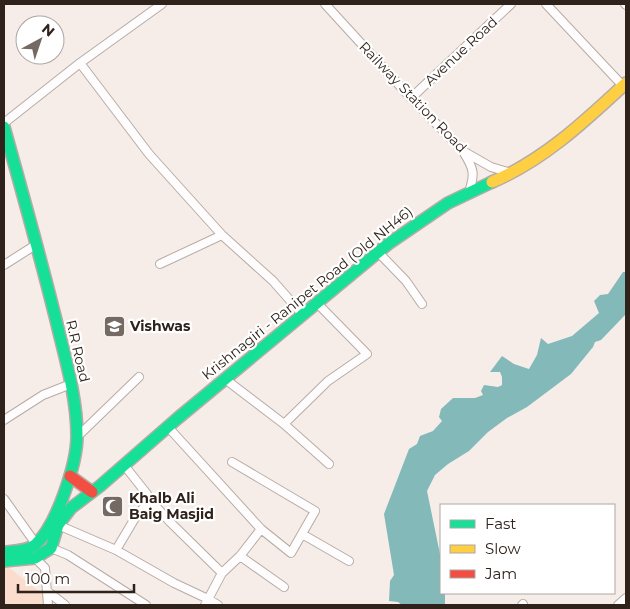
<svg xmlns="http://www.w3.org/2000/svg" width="630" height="609" font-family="Montserrat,sans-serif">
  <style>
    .green { fill: #fbddce }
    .water { fill: #83b9b9 }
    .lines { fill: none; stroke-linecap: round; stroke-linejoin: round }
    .street-casing { stroke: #b6aca6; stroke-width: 10 }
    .fast-casing { stroke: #b6aca6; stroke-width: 14 }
    .slow-casing { stroke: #b6aca6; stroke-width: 14 }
    .jam-casing { stroke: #b6aca6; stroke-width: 14 }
    .street { stroke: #fefcfc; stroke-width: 8 }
    .fast { stroke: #16e098; stroke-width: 11 }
    .slow { stroke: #ffcf43; stroke-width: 11 }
    .jam { stroke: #f24e42; stroke-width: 11 }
    .labels { text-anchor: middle; stroke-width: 4.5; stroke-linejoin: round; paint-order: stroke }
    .street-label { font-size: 14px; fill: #2f221b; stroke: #fff }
    .poi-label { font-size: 14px; font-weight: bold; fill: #2f221b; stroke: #fff; text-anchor: start }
  </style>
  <rect width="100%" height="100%" fill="#f6ede9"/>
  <path class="green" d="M4,566H7L40,592H46L47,605H4Z"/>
  <path class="water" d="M623,272H626V314L601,340L595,342L593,347L571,374L527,407L507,418L488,432L469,451L448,464L435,475L427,491L441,559V593H445V605H402L398,602L389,601L390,581L394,575L384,514L409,449L417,444L420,436L433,431L442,421L439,417L441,409L453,398H475L483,395L481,391L484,385L498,387L502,385V377L500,372H490L502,356L514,364L529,369L537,355L541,338L548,344L572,336L599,313L594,301L600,295L608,294Z"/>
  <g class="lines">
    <defs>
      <path id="street" d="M325,4L411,98L463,151L491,167L511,173
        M546,4L623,86
        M625,4L626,5
        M80,63L149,154L222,235L273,281L303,315
        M411,98L511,4
        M4,123L80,63L162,4
        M464,153C474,169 475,174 469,192
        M378,252L406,281L422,304
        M160,264L222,235
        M4,265L37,244
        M225,379L284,424L329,464
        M4,420L43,395L71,384
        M284,424L328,381L367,354L317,303
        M168,427L261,529L291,553L315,511L232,462
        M77,437L139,377
        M124,465L147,494L150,500L170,522L222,573
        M4,499L36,544
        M58,525L116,550L174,583L208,599L218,605
        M302,534L349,561
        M51,548L68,555L146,605
        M116,550L135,518L150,500
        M240,556L284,587
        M35,558L45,568L48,605
        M47,591L65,605
        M205,605L222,573L240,556L261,529
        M522,605L523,604
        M618,605L626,598"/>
      <path id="fast" d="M4,127C22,191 40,256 56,320C65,358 77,397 77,436C77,463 57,525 36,544C28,551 15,551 4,552
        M4,561L35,558L51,548L58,525L71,508L100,486L178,418L388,244L448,203L492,182"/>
      <path id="slow" d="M492,182C544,160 585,121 626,83"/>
      <path id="jam" d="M70,476L92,492"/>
    </defs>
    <use href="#street" class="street-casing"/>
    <use href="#fast" class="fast-casing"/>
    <use href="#slow" class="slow-casing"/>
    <use href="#jam" class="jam-casing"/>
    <use href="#street" class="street"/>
    <use href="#fast" class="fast"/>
    <use href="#slow" class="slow"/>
    <use href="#jam" class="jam"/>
  </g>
  <defs>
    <symbol id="school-square" viewBox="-11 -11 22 22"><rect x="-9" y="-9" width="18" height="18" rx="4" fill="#756963" stroke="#fff"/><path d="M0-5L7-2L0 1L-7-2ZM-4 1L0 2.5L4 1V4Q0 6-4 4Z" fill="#fff"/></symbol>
    <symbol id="mosque-square" viewBox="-11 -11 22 22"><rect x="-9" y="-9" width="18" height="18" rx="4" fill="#756963" stroke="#fff"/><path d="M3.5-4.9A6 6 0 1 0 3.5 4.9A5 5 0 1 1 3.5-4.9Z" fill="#fff"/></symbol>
  </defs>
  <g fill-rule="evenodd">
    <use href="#school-square" x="102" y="314" width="25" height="25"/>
    <use href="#mosque-square" x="100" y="494" width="25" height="25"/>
  </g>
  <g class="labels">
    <g class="street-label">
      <text transform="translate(461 51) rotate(-43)" y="5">Avenue Road</text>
      <text transform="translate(413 97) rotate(46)" y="5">Railway Station Road</text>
      <text transform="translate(307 293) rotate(-39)" y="5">Krishnagiri - Ranipet Road (Old NH46)</text>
      <text transform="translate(78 351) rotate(77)" y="5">R.R Road</text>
    </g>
    <g class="poi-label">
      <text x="130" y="331">Vishwas</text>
      <text x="129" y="503">Khalb Ali<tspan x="129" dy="16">Baig Masjid</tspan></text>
    </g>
  </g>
  <rect width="630" height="609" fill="none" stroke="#2f221b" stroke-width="10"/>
  <rect x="440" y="504" width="175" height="90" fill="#ffffff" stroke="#aca7a4"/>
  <rect x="450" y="520" width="25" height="8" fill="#16e098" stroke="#aca7a4"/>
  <text x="485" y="529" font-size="15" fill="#2f221b">Fast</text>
  <rect x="450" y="545" width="25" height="8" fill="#ffcf43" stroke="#aca7a4"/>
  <text x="485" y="554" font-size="15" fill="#2f221b">Slow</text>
  <rect x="450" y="570" width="25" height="8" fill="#f24e42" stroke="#aca7a4"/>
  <text x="485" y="579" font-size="15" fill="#2f221b">Jam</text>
  <g transform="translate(40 40) rotate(40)"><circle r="24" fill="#ffffff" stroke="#aca7a4"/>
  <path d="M0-4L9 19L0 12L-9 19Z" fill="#756963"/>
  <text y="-8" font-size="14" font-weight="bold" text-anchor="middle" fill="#2f221b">N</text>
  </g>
  <path d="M18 584v8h116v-8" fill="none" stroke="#2f221b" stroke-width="2.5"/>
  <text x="25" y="584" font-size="15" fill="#2f221b" stroke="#ffffff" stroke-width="4" paint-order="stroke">100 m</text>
</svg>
